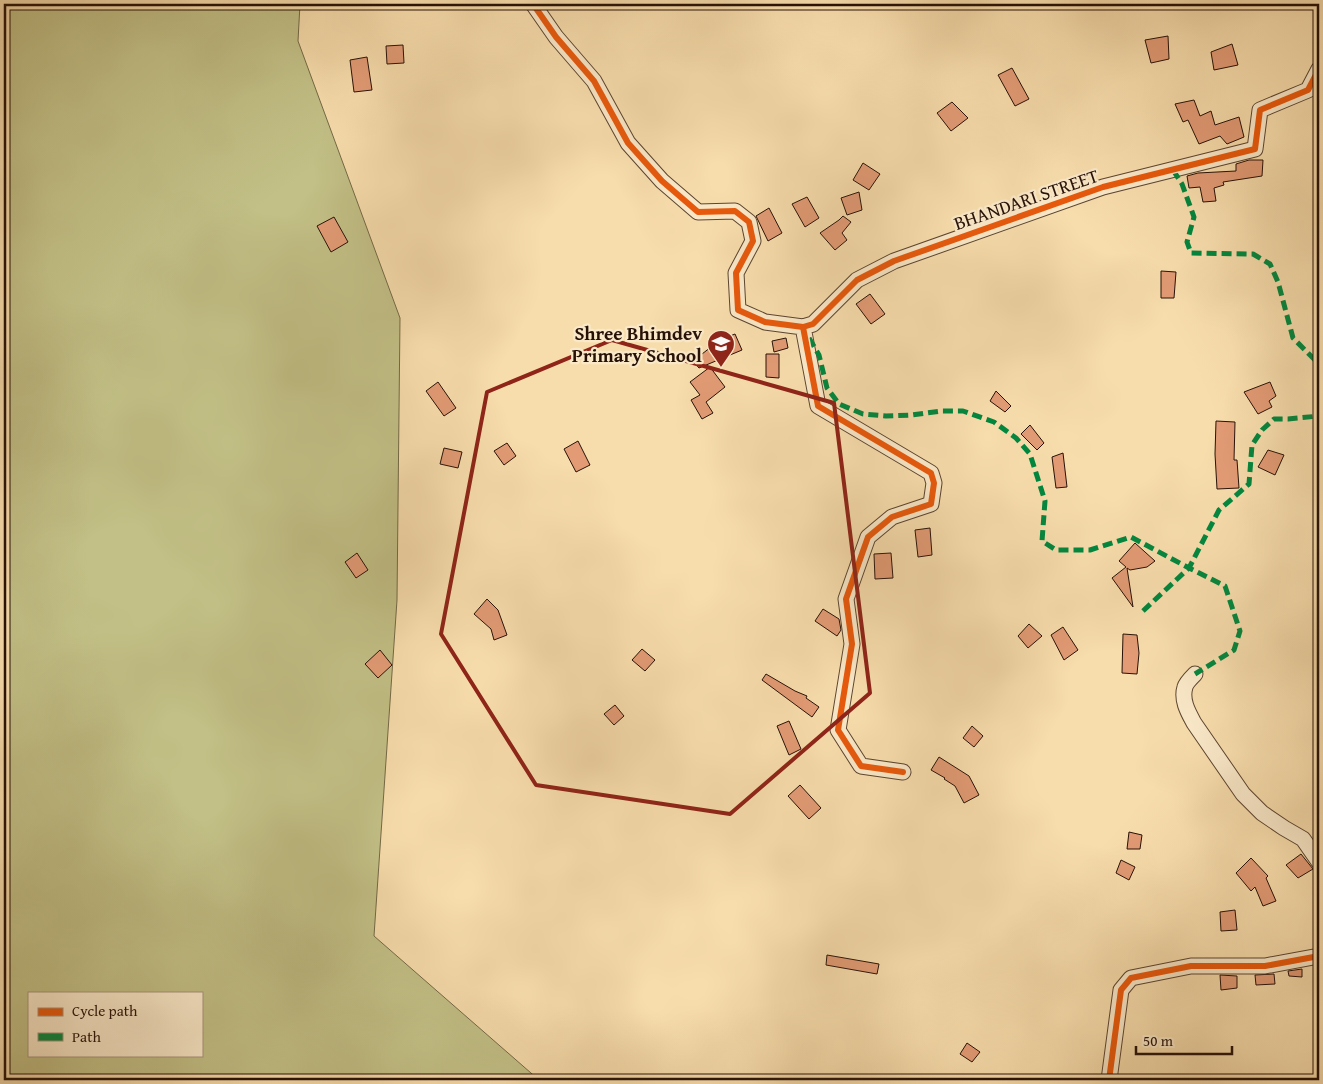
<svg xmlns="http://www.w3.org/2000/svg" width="1323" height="1084" font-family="'Gentium Book Plus',serif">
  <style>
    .green { fill: #c2c086; stroke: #746846; fill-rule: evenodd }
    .building { fill: #e29b75; stroke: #271107 }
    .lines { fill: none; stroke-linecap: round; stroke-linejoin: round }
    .minor-casing { stroke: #5b4430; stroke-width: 17 }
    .minor { stroke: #fae9c9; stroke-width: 15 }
    .quiet { stroke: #00873e; stroke-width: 5; stroke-dasharray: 10 5; stroke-linecap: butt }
    .cycleway-casing { stroke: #fae9c9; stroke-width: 9 }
    .cycleway { stroke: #e8590c; stroke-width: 6 }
    .marked { fill: none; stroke: #8f2418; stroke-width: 4; stroke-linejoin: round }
    .labels { text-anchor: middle; stroke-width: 4.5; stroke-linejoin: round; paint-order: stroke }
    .street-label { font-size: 19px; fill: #271107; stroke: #fae9c9 }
    .poi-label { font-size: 19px; font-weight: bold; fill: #271107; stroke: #fae9c9; text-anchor: end }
  </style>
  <rect width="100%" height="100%" fill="#f8ddac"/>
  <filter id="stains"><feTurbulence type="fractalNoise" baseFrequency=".004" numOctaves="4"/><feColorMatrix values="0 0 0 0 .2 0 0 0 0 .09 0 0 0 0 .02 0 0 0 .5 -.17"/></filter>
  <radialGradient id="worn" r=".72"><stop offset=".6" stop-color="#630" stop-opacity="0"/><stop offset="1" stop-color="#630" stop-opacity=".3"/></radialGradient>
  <path class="green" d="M4,4H300L298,41L400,318L397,600L374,936L539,1080H4ZM29,993H201V1055H29Z"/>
  <path class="building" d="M1168,36L1169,59L1151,63L1145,40Z
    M1232,44L1238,65L1214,70L1211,52Z
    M403,45L404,63L387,64L386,46Z
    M367,57L372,90L354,92L350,60Z
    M1012,68L1029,99L1015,106L998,75Z
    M1194,100L1200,116L1211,111L1215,125L1239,117L1244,137L1227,144L1220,136L1199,144L1188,120L1183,122L1175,104Z
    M952,102L968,118L951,131L937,113Z
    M1249,160H1263L1262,176L1223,182L1224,185L1214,188L1216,201L1203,202L1200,187L1189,188L1187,176L1198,173L1236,171V164Z
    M863,163L880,174L869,190L853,180Z
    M859,192L862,210L847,215L841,198Z
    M807,197L819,218L805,227L792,204Z
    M769,208L782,233L768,241L756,216Z
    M843,216L851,222L842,233L847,240L835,250L820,233L839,220Z
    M334,217L348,242L331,252L317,226Z
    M1161,271L1176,272L1174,298H1161Z
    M870,294L885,314L871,324L856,304Z
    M735,334L742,350L699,368L693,361L711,347L710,344Z
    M786,338L788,348L774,352L772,341Z
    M766,354H779V378L766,377Z
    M710,367L725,387L706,402L713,413L702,419L691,400L700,395L690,382Z
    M438,382L456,408L444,416L426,391Z
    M1270,382L1276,396L1269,401L1272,407L1258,414L1244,392Z
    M996,391L1011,406L1005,412L990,401Z
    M1216,421L1235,422L1234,460H1237L1239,488L1217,489L1215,454Z
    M1030,425L1044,443L1037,450L1021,434Z
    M578,441L590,465L576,472L564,449Z
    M507,443L516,456L504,465L494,451Z
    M444,448L462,452L458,468L440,464Z
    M1268,450L1284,455L1275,475L1258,467Z
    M1063,453L1067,487L1056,488L1052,457Z
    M930,528L932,555L918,557L915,530Z
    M1135,543L1155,561L1147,567L1130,570L1127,568L1133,607L1112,578L1126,567L1119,561Z
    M357,553L368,570L356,578L345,562Z
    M891,553L893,578L875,579L874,554Z
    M487,599L498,610L507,635L494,640L491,629L474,614Z
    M823,609L839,619L841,630L837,636L815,621Z
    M1029,624L1042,636L1028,648L1018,636Z
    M1063,627L1078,650L1064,660L1051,635Z
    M1123,634L1137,635L1139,653L1137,674L1122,673Z
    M642,649L655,660L645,671L632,660Z
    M380,650L392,665L378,678L365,664Z
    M766,674L795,691L807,696L806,698L819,707L812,717L762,680Z
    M615,705L624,716L614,725L604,714Z
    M789,721L801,749L789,755L777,726Z
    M972,726L983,736L974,747L963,738Z
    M939,757L969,776L979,795L964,803L955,786L944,779L945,778L931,770Z
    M800,785L821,808L809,819L788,796Z
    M1129,832L1142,835L1140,849H1127Z
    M1301,854L1313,869L1298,878L1286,865Z
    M1251,858L1268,876L1266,878L1276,901L1263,906L1255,887L1251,891L1236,873Z
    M1121,860L1135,867L1129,880L1116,873Z
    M1235,910L1237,930L1221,931L1220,912Z
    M827,955L879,964L877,974L826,965Z
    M1302,969V977L1289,976L1288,971Z
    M1274,974L1275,984L1256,985L1255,975Z
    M1220,975L1237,976V988L1221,990Z
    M967,1043L980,1052L972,1062L960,1054Z"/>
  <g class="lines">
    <defs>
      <path id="minor" d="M533,4L556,37L594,81L628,143L662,181L698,212L735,211L749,222L753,241L736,273L738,310L765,322L803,327L818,406L931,473L934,483L931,504L892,517L868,537L846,599L852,644L838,730L861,766L903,772
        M803,327L813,324L857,280L894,261L1103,187L1255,149L1260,110L1308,90L1319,69
        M1195,674C1191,678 1186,683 1185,687C1181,700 1188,712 1194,723L1243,794L1262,813L1284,828L1303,839L1319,862
        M1109,1080L1121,990L1131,978L1191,966H1265L1319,956"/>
    </defs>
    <use href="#minor" class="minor-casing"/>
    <use href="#minor" class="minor"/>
    <path class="quiet" d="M1173,170L1182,184L1194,217L1187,242L1191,253L1253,254L1270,264L1278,282L1293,338L1319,364
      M809,338L819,355L827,388L839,404L863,414L886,416L912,415L941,411H963L994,422L1016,438L1030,454L1045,501L1042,541L1056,550H1090L1131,537L1189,568L1225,586L1240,631L1234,650L1195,674
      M1143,611L1189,568L1219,510L1249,484L1252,445L1262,430L1274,419H1288L1319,416"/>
    <defs>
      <path id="cycleway" d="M533,4L556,37L594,81L628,143L662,181L698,212L735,211L749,222L753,241L736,273L738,310L765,322L803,327L818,406L931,473L934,483L931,504L892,517L868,537L846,599L852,644L838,730L861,766L903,772
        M803,327L813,324L857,280L894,261L1103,187L1255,149L1260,110L1308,90L1319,69
        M1109,1080L1121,990L1131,978L1191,966H1265L1319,956"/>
    </defs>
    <use href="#cycleway" class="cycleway-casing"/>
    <use href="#cycleway" class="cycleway"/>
  </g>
  <path class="marked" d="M612,340L834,403L870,693L730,814L536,785L441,634L487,392Z"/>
  <defs>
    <symbol id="school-pin" viewBox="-11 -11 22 30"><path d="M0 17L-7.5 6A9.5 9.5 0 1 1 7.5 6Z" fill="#8f2418" stroke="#fae9c9"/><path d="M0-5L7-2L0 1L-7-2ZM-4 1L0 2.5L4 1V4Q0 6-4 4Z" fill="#fff"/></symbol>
  </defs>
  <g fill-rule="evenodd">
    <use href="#school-pin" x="705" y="328" width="32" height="43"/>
  </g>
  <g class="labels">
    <g class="street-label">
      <text transform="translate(1026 199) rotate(-19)" y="7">BHANDARI STREET</text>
    </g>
    <g class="poi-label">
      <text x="702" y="340">Shree Bhimdev<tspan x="702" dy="22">Primary School</tspan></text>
    </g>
  </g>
  <rect width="1323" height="1084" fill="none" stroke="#f8ddac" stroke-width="20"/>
  <rect x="5" y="5" width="1313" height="1074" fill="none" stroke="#271107" stroke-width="2.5"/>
  <rect x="10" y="10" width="1303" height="1064" fill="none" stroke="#271107"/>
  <rect x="28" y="992" width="175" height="65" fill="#fae9c9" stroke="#a6937b"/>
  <rect x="38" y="1008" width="25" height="8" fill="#e8590c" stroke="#a6937b"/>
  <text x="72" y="1016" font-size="15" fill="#271107">Cycle path</text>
  <rect x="38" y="1033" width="25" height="8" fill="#00873e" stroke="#a6937b"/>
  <text x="72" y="1042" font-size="15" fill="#271107">Path</text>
  <path d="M1136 1046v8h96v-8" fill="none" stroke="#271107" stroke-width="2.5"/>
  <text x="1143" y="1046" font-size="15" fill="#271107" stroke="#fae9c9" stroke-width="4" paint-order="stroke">50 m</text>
  <rect width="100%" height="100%" filter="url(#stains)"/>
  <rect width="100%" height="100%" fill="url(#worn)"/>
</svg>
